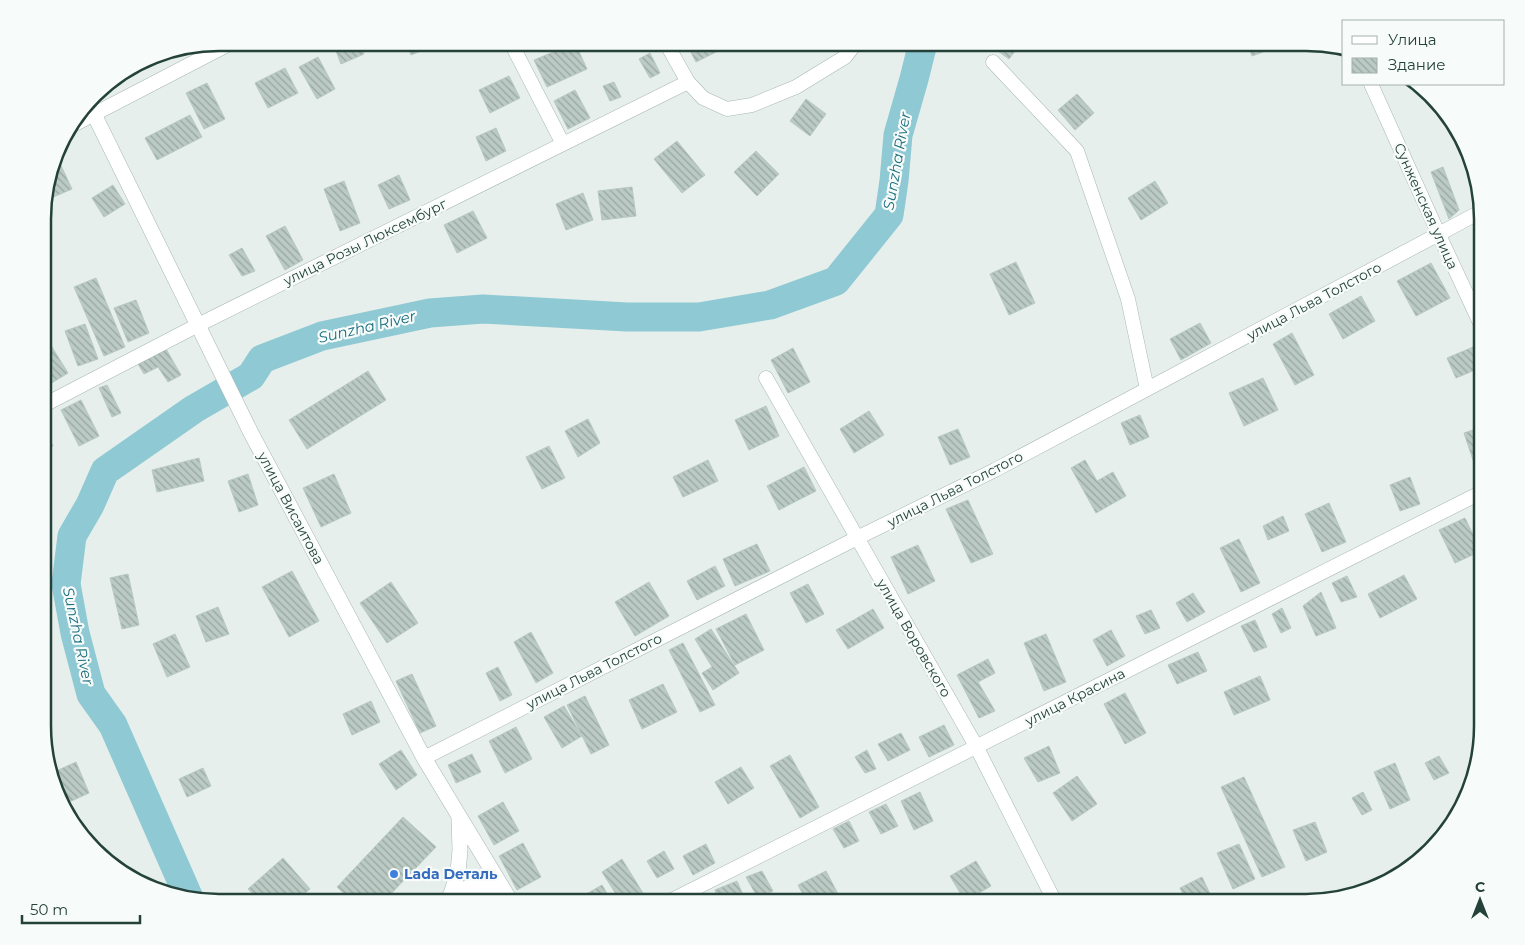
<svg xmlns="http://www.w3.org/2000/svg" width="1525" height="945" font-family="Montserrat,sans-serif">
  <style>
    .lines { fill: none; stroke-linecap: round; stroke-linejoin: round }
    .river { stroke: #8ec9d4; stroke-width: 29 }
    .building { fill: url(#building-back-hatch); stroke: #b8c9c2 }
    .minor-casing { stroke: #a8b8b2; stroke-width: 15 }
    .tertiary-casing { stroke: #a8b8b2; stroke-width: 16 }
    .minor { stroke: #fff; stroke-width: 14 }
    .tertiary { stroke: #fff; stroke-width: 15 }
    .shop-dot { fill: #3f7fe0; stroke: #f7fbf9; stroke-width: 2 }
    .labels { text-anchor: middle; stroke-width: 4.5; stroke-linejoin: round; paint-order: stroke }
    .street-label { font-size: 14px; fill: #24423a; stroke: #f7fbf9 }
    .shop-label { font-size: 14px; font-weight: bold; fill: #366cbe; stroke: #f7fbf9; text-anchor: start }
    .water-label { font-size: 15px; font-style: italic; fill: #1c6f80; stroke: #f7fbf9 }
    .rim { fill: none; stroke: #24423a; stroke-width: 2.5 }
  </style>
  <defs>
    <pattern id="building-back-hatch" width="6" height="6" patternUnits="userSpaceOnUse" patternTransform="scale(1.25)"><rect width="6" height="6" fill="#bbcac4"/><path d="M-1 5l2 2M0 0l6 6M5-1l2 2" fill="none" stroke="#98a6a0"/></pattern>
  </defs>
  <rect width="100%" height="100%" fill="#e6efeb"/>
  <g class="lines">
    <path class="river" d="M189,898L113,725L91,694L75,633L66,584L72,536L90,505L105,471L194,409L251,376L262,359L322,336L430,313L483,309L627,317H699L770,305L836,281L889,215L894,181L898,135L914,79L923,43"/>
  </g>
  <path class="building" d="M333,43H360L364,54L341,64Z
    M406,43H432L433,46L411,55Z
    M439,43H460L442,50Z
    M575,43L587,69L547,87L534,60Z
    M686,43H734L696,62Z
    M994,43H1021L1009,59L991,46Z
    M1247,43H1284L1285,44L1252,56Z
    M650,53L660,73L650,78L639,59Z
    M318,57L335,89L317,99L299,67Z
    M285,68L298,93L268,108L255,83Z
    M509,76L520,98L490,113L479,90Z
    M614,82L621,97L610,101L603,86Z
    M207,83L225,119L204,129L186,93Z
    M575,90L590,118L568,129L554,101Z
    M1077,94L1094,113L1075,130L1058,110Z
    M806,99L826,114L810,136L790,121Z
    M190,115L202,137L157,160L145,138Z
    M496,128L506,151L486,161L476,137Z
    M677,141L705,175L682,193L654,159Z
    M756,151L779,174L757,196L734,172Z
    M57,157L72,189L44,201V197L56,158Z
    M1443,167L1459,210L1449,219L1431,172Z
    M399,175L410,200L389,209L378,185Z
    M344,181L360,223L340,231L324,189Z
    M1155,181L1168,203L1141,220L1128,198Z
    M113,185L125,204L104,217L92,198Z
    M632,187L636,216L602,220L598,191Z
    M583,193L593,220L566,230L556,204Z
    M473,211L487,238L457,253L444,225Z
    M285,226L303,260L285,270L266,236Z
    M242,248L255,271L242,276L229,255Z
    M1016,262L1035,303L1009,315L990,274Z
    M1431,263L1450,298L1416,316L1397,281Z
    M96,278L125,347L104,356L74,287Z
    M1361,296L1375,321L1343,339L1329,314Z
    M136,300L149,333L128,342L114,308Z
    M1200,323L1211,343L1181,360L1170,339Z
    M85,324L98,359L78,366L65,331Z
    M1292,333L1314,375L1295,385L1273,344Z
    M44,334L68,373L50,384L44,374Z
    M1478,345L1482,355V367L1456,378L1447,358Z
    M793,348L810,382L788,393L771,360Z
    M166,349L181,375L168,382L158,367L144,374L138,364Z
    M368,371L386,400L307,449L289,420Z
    M1263,378L1278,410L1244,426L1229,393Z
    M107,385L121,413L112,417L99,388Z
    M81,400L99,436L79,446L61,410Z
    M766,406L779,436L749,450L735,420Z
    M869,411L884,435L854,453L840,429Z
    M1140,415L1149,437L1130,445L1121,423Z
    M588,419L600,443L578,457L565,431Z
    M44,427L53,446L44,450Z
    M1482,427V463L1475,466L1464,433Z
    M958,429L970,457L950,465L938,437Z
    M549,446L565,478L542,489L526,457Z
    M199,458L204,481L157,492L152,470Z
    M708,460L718,481L683,497L673,477Z
    M1085,460L1097,481L1113,472L1126,496L1096,513L1071,468Z
    M804,467L816,491L779,510L767,486Z
    M248,474L258,505L239,512L228,481Z
    M334,474L351,513L321,527L303,488Z
    M1410,477L1420,504L1400,511L1390,485Z
    M968,500L993,554L971,563L946,509Z
    M1329,503L1346,542L1322,552L1305,514Z
    M1283,516L1289,531L1268,540L1263,526Z
    M1465,518L1481,551L1455,563L1439,530Z
    M1239,539L1260,583L1241,592L1220,548Z
    M757,544L770,571L735,586L723,559Z
    M918,545L935,581L908,594L891,557Z
    M715,566L725,586L697,600L687,581Z
    M292,571L319,621L289,637L262,587Z
    M128,574L139,625L122,629L110,578Z
    M1404,575L1417,599L1380,618L1368,594Z
    M1347,576L1357,597L1341,602L1332,583Z
    M391,582L418,623L387,643L360,603Z
    M649,582L669,616L635,636L615,602Z
    M808,584L824,614L806,623L790,593Z
    M1321,592L1336,628L1316,636L1303,606Z
    M1193,593L1205,612L1187,622L1176,603Z
    M218,607L229,634L206,642L196,616Z
    M1282,608L1291,628L1281,633L1272,614Z
    M873,609L884,628L848,649L836,630Z
    M1151,610L1160,628L1145,634L1136,616Z
    M746,614L764,650L735,665L716,629Z
    M1255,620L1267,647L1254,652L1241,626Z
    M711,629L739,673L713,690L702,673L712,667L695,639Z
    M1111,630L1125,656L1107,666L1093,640Z
    M531,632L553,673L536,683L514,642Z
    M175,634L190,667L167,677L153,644Z
    M1046,634L1066,682L1044,691L1024,643Z
    M683,643L715,705L700,712L669,650Z
    M1198,652L1207,671L1177,684L1168,665Z
    M988,659L995,673L978,682L995,711L979,718L957,675Z
    M498,667L512,695L500,701L486,673Z
    M412,674L436,726L420,733L396,681Z
    M1260,676L1270,700L1234,715L1224,692Z
    M663,684L677,712L642,729L629,700Z
    M1125,693L1146,733L1125,744L1104,704Z
    M585,696L609,745L591,754L567,705Z
    M371,701L380,722L352,735L343,714Z
    M564,706L582,736L562,748L544,717Z
    M944,725L954,745L929,757L919,737Z
    M516,727L532,759L505,773L489,741Z
    M901,733L910,750L888,761L878,744Z
    M1049,746L1060,773L1038,782L1024,758Z
    M401,750L417,775L396,790L379,764Z
    M867,750L876,769L865,773L855,757Z
    M472,754L481,772L456,783L448,765Z
    M790,755L819,807L800,818L770,766Z
    M1439,756L1449,773L1434,780L1425,763Z
    M76,762L89,793L67,803L54,772Z
    M1395,763L1410,800L1390,809L1374,772Z
    M741,767L754,788L728,804L715,782Z
    M203,768L211,786L187,797L179,779Z
    M1077,776L1097,804L1072,821L1053,793Z
    M1244,777L1285,867L1262,877L1221,787Z
    M920,792L933,821L914,830L901,801Z
    M1363,792L1372,810L1362,815L1352,798Z
    M503,802L519,831L494,845L478,816Z
    M886,804L898,826L881,834L869,812Z
    M403,817L436,847L383,902H353L337,887Z
    M849,821L859,841L844,848L833,829Z
    M1315,822L1327,852L1306,861L1293,830Z
    M523,843L541,877L517,890L499,856Z
    M706,844L715,863L693,875L683,856Z
    M1239,844L1255,879L1233,889L1217,853Z
    M664,851L674,869L657,878L647,861Z
    M283,858L310,889L295,902H260L248,889Z
    M622,859L646,898L640,902H621L602,872Z
    M976,861L991,886L965,901L950,876Z
    M762,871L773,891L758,898L746,877Z
    M826,871L838,894L823,902H807L798,885Z
    M1202,877L1214,902H1187L1180,888Z
    M737,881L746,902H719L715,890Z
    M602,885L612,902H584L581,897Z"/>
  <g class="lines">
    <defs>
      <path id="minor" d="M511,43L563,144
        M666,43L688,82L703,98L727,109L752,105L796,87L845,57L856,43
        M993,62L1077,151L1128,299L1147,389
        M1371,84L1439,235L1482,327
        M73,125L231,43
        M766,378L976,746L1055,902
        M44,405L198,325L688,82
        M424,758L857,538L995,470L1482,211
        M668,902L1482,492"/>
      <path id="tertiary" d="M89,104L251,433L424,758L511,902
        M451,894L458,872L460,850L459,818
        M443,902C461,885 486,880 506,898"/>
    </defs>
    <use href="#minor" class="minor-casing"/>
    <use href="#tertiary" class="tertiary-casing"/>
    <use href="#minor" class="minor"/>
    <use href="#tertiary" class="tertiary"/>
  </g>
  <circle class="shop-dot" cx="394" cy="874" r="5"/>
  <g class="labels">
    <g class="street-label">
      <text transform="translate(1426 206) rotate(66)" y="5">Сунженская улица</text>
      <text transform="translate(365 242) rotate(-26)" y="5">улица Розы Люксембург</text>
      <text transform="translate(1314 301) rotate(-28)" y="5">улица Льва Толстого</text>
      <text transform="translate(955 489) rotate(-27)" y="5">улица Льва Толстого</text>
      <text transform="translate(291 508) rotate(62)" y="5">улица Висаитова</text>
      <text transform="translate(914 638) rotate(60)" y="5">улица Воровского</text>
      <text transform="translate(594 671) rotate(-27)" y="5">улица Льва Толстого</text>
      <text transform="translate(1075 697) rotate(-27)" y="5">улица Красина</text>
    </g>
    <g class="shop-label">
      <text x="404" y="879">Lada Dеталь</text>
    </g>
    <g class="water-label">
      <text transform="translate(897 161) rotate(-80)" y="5">Sunzha River</text>
      <text transform="translate(367 327) rotate(-13)" y="5">Sunzha River</text>
      <text transform="translate(78 636) rotate(78)" y="5">Sunzha River</text>
    </g>
  </g>
  <path d="M0 0H1525V945H0ZM219 51H1306A168 168 0 0 1 1474 219V726A168 168 0 0 1 1306 894H219A168 168 0 0 1 51 726V219A168 168 0 0 1 219 51Z" fill="#f7fbf9" fill-rule="evenodd"/>
  <path class="rim" d="M219 51H1306A168 168 0 0 1 1474 219V726A168 168 0 0 1 1306 894H219A168 168 0 0 1 51 726V219A168 168 0 0 1 219 51Z"/>
  <rect x="1342" y="20" width="162" height="65" fill="#f7fbf9" stroke="#a3b1ad"/>
  <rect x="1352" y="36" width="25" height="8" fill="#ffffff" stroke="#a3b1ad"/>
  <text x="1388" y="45" font-size="15" fill="#24423a">Улица</text>
  <rect x="1352" y="58" width="25" height="15" fill="url(#building-back-hatch)" stroke="#a3b1ad"/>
  <text x="1388" y="70" font-size="15" fill="#24423a">Здание</text>
  <g transform="translate(1480 900)" stroke="#f7fbf9" stroke-width="4" paint-order="stroke">
  <path d="M0-4L9 19L0 12L-9 19Z" fill="#24423a"/>
  <text y="-8" font-size="14" font-weight="bold" text-anchor="middle" fill="#24423a">С</text>
  </g>
  <path d="M22 915v8h118v-8" fill="none" stroke="#24423a" stroke-width="2.5"/>
  <text x="30" y="915" font-size="15" fill="#24423a" stroke="#f7fbf9" stroke-width="4" paint-order="stroke">50 m</text>
</svg>
